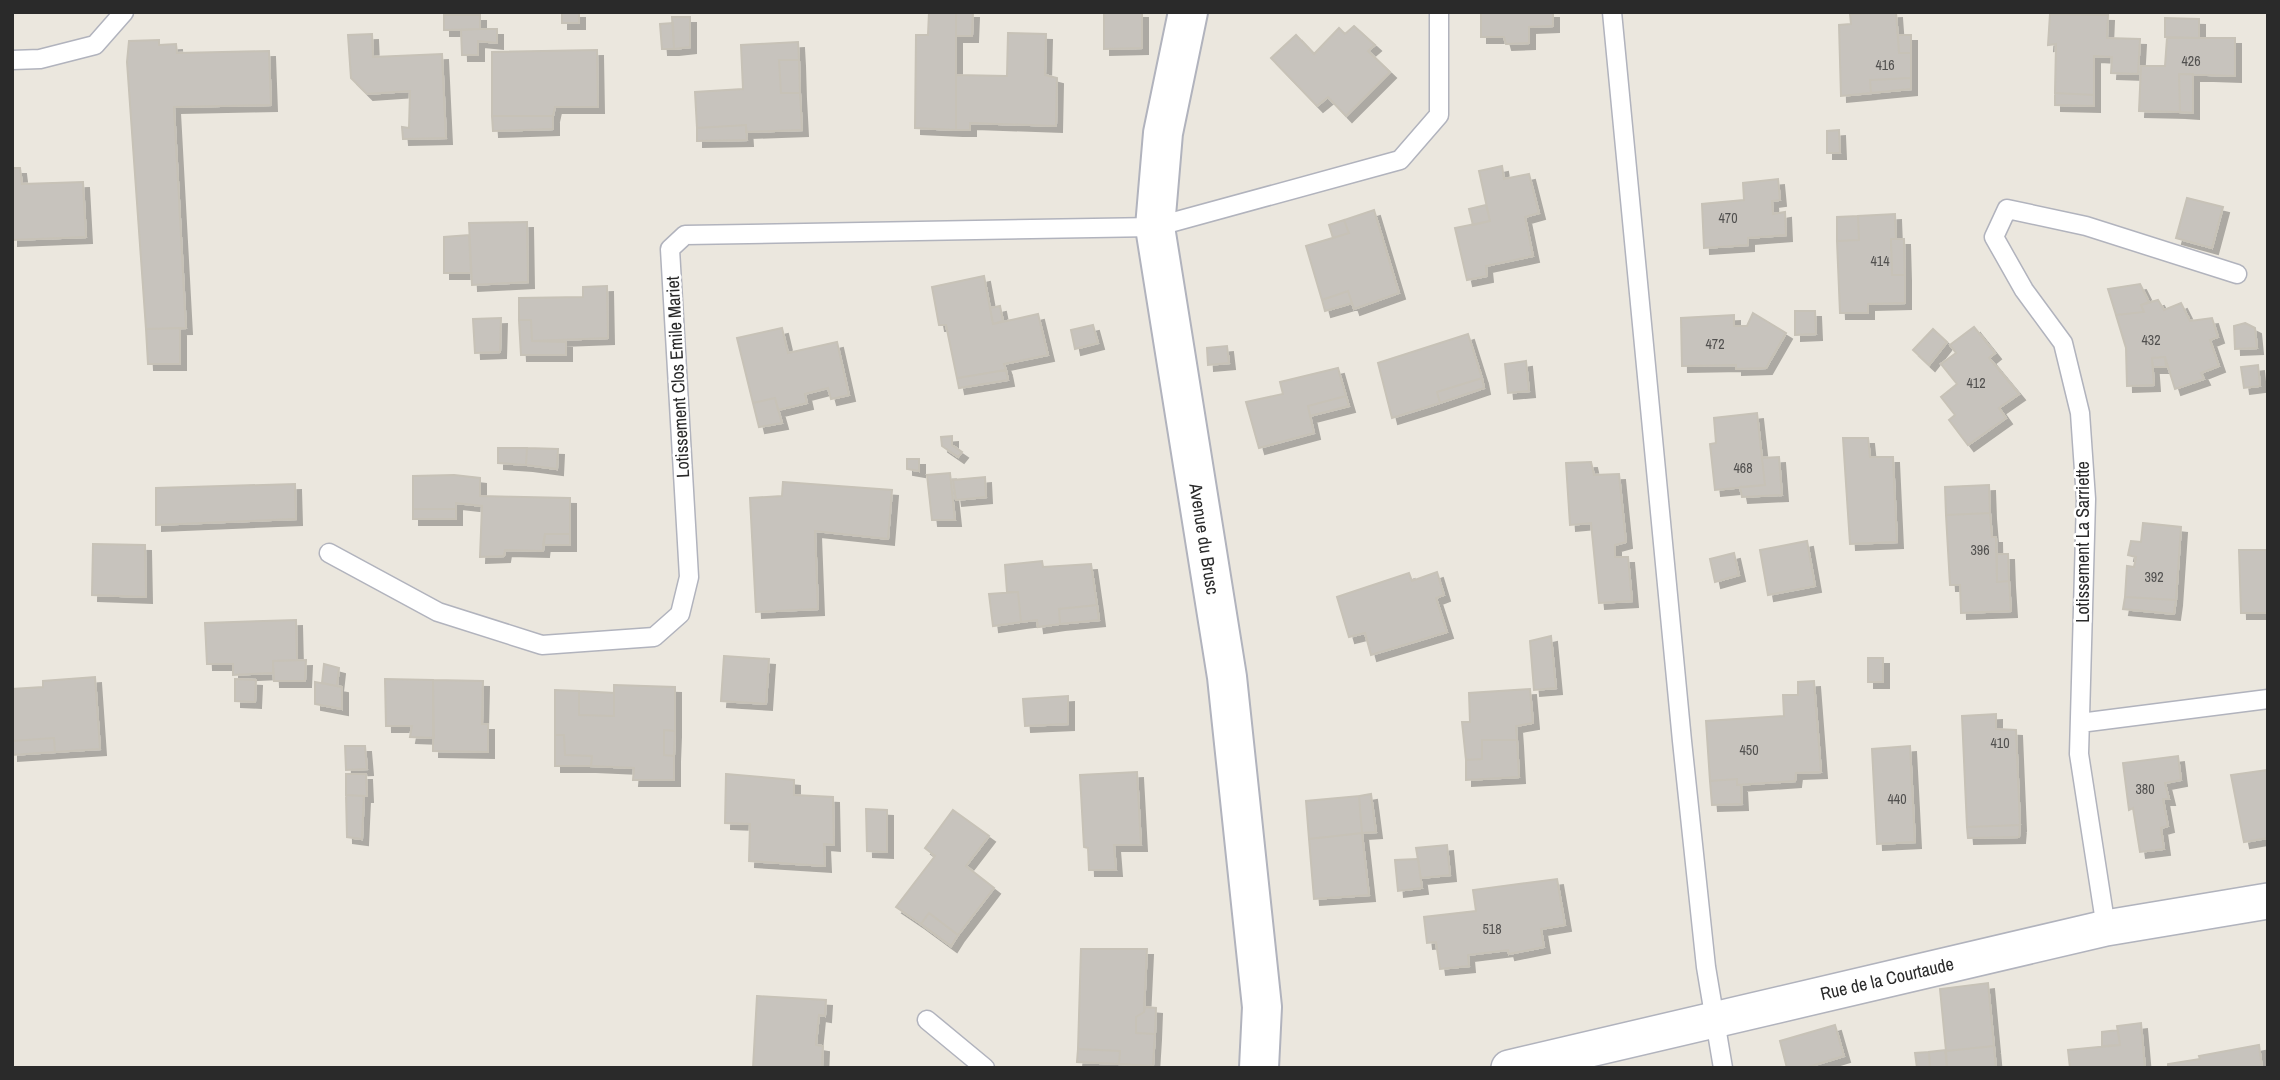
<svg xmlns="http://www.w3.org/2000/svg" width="2280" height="1080" font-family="'Archivo Narrow',sans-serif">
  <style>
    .building { fill: #c7c3bd; stroke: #c7c2b7; stroke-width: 2; filter: url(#shadow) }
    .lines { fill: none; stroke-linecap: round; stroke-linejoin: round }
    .service-casing { stroke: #b1b3bd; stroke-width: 21 }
    .minor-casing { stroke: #b1b3bd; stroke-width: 38 }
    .tertiary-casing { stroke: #b1b3bd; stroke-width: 42 }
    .service { stroke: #fff; stroke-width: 18 }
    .minor { stroke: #fff; stroke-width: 35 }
    .tertiary { stroke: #fff; stroke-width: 38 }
    .labels { text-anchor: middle; stroke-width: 5; stroke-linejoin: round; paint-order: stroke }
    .number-label { font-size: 14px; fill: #51504f }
    .street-label { font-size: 18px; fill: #2a2a2a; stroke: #fff }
  </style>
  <defs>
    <filter id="shadow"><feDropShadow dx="6" dy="6" stdDeviation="0" flood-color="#0004"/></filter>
  </defs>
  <rect width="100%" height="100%" fill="#ebe7de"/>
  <path class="building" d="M562,12H579V23H562Z
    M929,12H956V130L915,128L916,35H928Z
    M956,12H973L972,36H956Z
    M1104,12H1142V48L1104,49Z
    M1481,12H1553V26L1529,27V43L1506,44L1504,37H1481Z
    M1896,12L1899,53H1911V78L1870,80L1871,93L1841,96L1839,25L1851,24L1850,14Z
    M2050,14L2108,15L2107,38L2140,39L2138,74L2111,73L2112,57L2094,56V95L2055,93L2056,44L2048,45Z
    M444,15H480V29L444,30Z
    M672,17H690V47L674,49Z
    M2165,18L2199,19V38L2165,37Z
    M673,23L674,49H662L660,24Z
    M1354,26L1375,45L1368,51L1390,72L1346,116L1328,97L1317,106L1271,58L1296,35L1314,54L1339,28L1345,34Z
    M480,29H497V43L478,41V55H462L461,30Z
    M1008,33L1046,34L1045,75L1057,78L1056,126L970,123V130H956V75L1007,76Z
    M372,34L373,57L442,54L446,138L403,139L402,127L409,128L410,91L367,94L351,78L348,35Z
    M1898,35H1911V53H1899Z
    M2167,38H2235V76L2179,74L2180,112L2139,111L2141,66H2165Z
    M159,40V45L176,44L177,53L269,51L271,105L174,107L186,328L146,329L127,62L129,41Z
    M798,42L799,60H779L781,93H800L802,130L746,132V125L697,128L695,92L743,89L741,45Z
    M597,50L598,107H555L553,116H492V52Z
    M779,60H799L800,93H781Z
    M2179,74H2193V113L2180,112Z
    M1911,78V89L1871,93L1870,80Z
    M2055,93L2094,95V106L2055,105Z
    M492,116H553V129L493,131Z
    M746,125L747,140L697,141V128Z
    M1839,130L1840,153H1827V131Z
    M1502,166L1504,179L1529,174L1539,213L1525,217L1533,256L1486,266L1487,276L1467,280L1455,228L1490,221L1479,171Z
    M12,168H20L22,184L83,182L86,237L12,240Z
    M1778,179L1780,200L1772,201L1773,214L1785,212L1786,235L1748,238V245L1704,248L1702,204L1744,200L1743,183Z
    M2187,198L2223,207L2212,248L2176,238Z
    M1486,205L1490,221L1473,225L1469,209Z
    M1374,210L1399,293L1354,309L1348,291L1322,300L1306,246L1349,233L1344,220Z
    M1895,214L1896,239H1891L1892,275H1905V303L1868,304V313H1840L1837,241L1859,240L1858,216Z
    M1858,216L1859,240L1837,241V217Z
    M1344,220L1349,233L1333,238L1329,225Z
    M527,222L528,282L472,285L469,223Z
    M469,235L471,273H444V237Z
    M1891,239H1904L1905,275H1892Z
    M984,276L993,324L1038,314L1048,355L1004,364L1006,370L957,378L946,325H939L932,287Z
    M2140,284L2149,302L2141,305L2144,312L2116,315L2108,289Z
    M607,286L608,338L532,341L531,320H519V298L583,297V287Z
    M1348,291L1352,303L1325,311L1322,300Z
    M2158,300L2164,310L2181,303L2190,321L2212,318L2218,337L2210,340L2219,366L2201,373L2204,379L2175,389L2165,357L2152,358L2154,385L2127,386L2126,348L2116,315L2144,312L2141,305Z
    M1000,306L1003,321L993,324L990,308Z
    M1795,311H1815L1816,334L1795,335Z
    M1753,313L1786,333L1766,368L1736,369V365L1682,366L1681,318L1734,315V326H1747Z
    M501,318L500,352L475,353L473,319Z
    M519,320H531L532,341L566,342V355H521Z
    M2245,323L2255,328L2257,348L2235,349L2234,326Z
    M1093,325L1098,343L1075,349L1071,330Z
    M1974,327L1995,353L1989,358L2019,394L1999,408L2006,418L1968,445L1949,420L1955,415L1941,397L1957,384L1941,364L1956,353L1950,345Z
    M180,328V364H148L146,329Z
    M782,328L788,353L837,342L849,395L831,399L828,388L805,394L807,403L778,410L775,398L753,403L737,338Z
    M1933,329L1947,342L1929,365L1913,350Z
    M1468,334L1482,378L1437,392L1440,403L1392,418L1378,363Z
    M1227,346L1229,363L1208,365L1207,348Z
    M2165,357L2166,367H2153L2152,358Z
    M1526,361L1529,391L1508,393L1505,364Z
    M2258,365L2260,386L2244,388L2241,367Z
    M1338,368L1346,396L1308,406L1314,433L1259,448L1246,402L1283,394L1280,382Z
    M1006,370L1008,380L959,388L957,378Z
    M1482,378L1484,388L1440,403L1437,392Z
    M1346,396L1349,406L1310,416L1308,406Z
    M775,398L782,423L759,427L753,403Z
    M1757,413L1765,485L1715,490L1710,444L1716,443L1714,418Z
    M952,436V445L962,452L958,457L942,446L941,437Z
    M1843,438H1868L1870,457H1893L1897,542L1850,544Z
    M498,448H527L526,465L498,463Z
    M527,448L558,449L557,469L526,465Z
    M1779,457L1782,495L1742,497L1740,487L1765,485L1762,458Z
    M907,459H919V471L907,469Z
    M1591,462L1594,475L1619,474L1626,542L1615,545V557H1628L1632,601L1599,603L1591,523L1570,525L1566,463Z
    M950,473L955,520H932L927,475Z
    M454,475L480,478V496L570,498V534H545L543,551L505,550L504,556L480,557L482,506L456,503V509H413V476Z
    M985,477L986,497L956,500L953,480Z
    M783,482L892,490L888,539L815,531L818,609L756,612L750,498L782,496Z
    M295,484L296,519L156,525V488Z
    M1989,485L1990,513L1946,515L1945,487Z
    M413,509H456V519H413Z
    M1990,513L1992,537H1996L1997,582L2009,581L2011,611L1961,613L1960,585H1950L1946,515Z
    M2143,523L2181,527L2176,600L2125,597L2127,566L2134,567L2136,557L2128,555L2131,541L2141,542Z
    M545,534H570V545H543Z
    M1807,541L1815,586L1768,595L1760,550Z
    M93,544L145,545L146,597L92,595Z
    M2239,550H2268V613H2241Z
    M1734,553L1739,575L1715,582L1710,559Z
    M1997,554H2008L2009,581L1997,582Z
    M1042,561L1043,567L1091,564L1097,605L1059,609L1060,624L1038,627L1037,620L1021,622L1018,592H1007L1005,565Z
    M1437,572L1444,595L1436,598L1447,632L1371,655L1365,633L1349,637L1337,597L1409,573L1412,581Z
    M1018,592L1021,622L993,626L989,594Z
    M2125,597L2176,600L2174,614L2123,609Z
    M1097,605L1099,620L1060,624L1059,609Z
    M296,620L297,660L273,661V673L233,675V664H207L205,623Z
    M1551,636L1556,688L1534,690L1530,641Z
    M724,656L769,659L766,704L721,701Z
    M1868,658H1883V682H1868Z
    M306,660L305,681H274L273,661Z
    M324,664L339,668L337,686L322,683Z
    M95,677L100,749L55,752L54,738L12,741V689L43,687V681Z
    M235,679L256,680L255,702L235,701Z
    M385,679L433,680L434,738L410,737L412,726H386Z
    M433,680L483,681L482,724H488V752L433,751Z
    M1814,681L1821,772L1796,773L1795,781L1737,785V779L1710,781L1706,721L1784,716L1783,695H1798V682Z
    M315,682L342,687V709L315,704Z
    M614,685L675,687V731L664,730V755L674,756V780H633L634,768L591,766L592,756L565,755L564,735H555V690L579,691V715L614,716Z
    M1530,689L1533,723L1516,726L1517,740H1482V759L1466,760L1462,722H1470L1469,693Z
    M579,691L614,693V716L579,715Z
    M1068,696V724L1025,726L1023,699Z
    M1996,714V729L2016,730L2020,825L1967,827L1962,716Z
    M664,730L675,731L674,756L664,755Z
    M555,735H564L565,755L592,756L591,766H555Z
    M54,738L55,752L12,755V741Z
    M1482,740H1517L1519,777L1466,780V760L1482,759Z
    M345,746H365L367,769L346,770Z
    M1910,746L1915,842L1877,844L1872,749Z
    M2178,756L2181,780L2165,783L2169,799H2163L2168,826L2161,828L2164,849L2140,852L2133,808L2129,810L2123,763Z
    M2268,770V838L2244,842L2231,775Z
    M1137,772L1141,845H1114L1116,870H1089L1088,848L1084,847L1080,775Z
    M346,774H366L367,796L346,795Z
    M726,774L794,780V795L833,797L834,845L824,844L825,866L749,861L750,824L725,823Z
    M1737,779V785H1741L1742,804L1712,805L1710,781Z
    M1371,794L1376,832L1362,833L1359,796Z
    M346,795L364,796L362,839L347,837Z
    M1359,796L1362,833L1309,839L1306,801Z
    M866,809L887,810V852L867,851Z
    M953,810L989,836L966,866L994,888L958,935L929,913L921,924L896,907L935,856L925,848Z
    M2020,825L2019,837L1968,838L1967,827Z
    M1362,833L1369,895L1314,899L1309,839Z
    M1447,845L1450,875L1421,878L1416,848Z
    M1418,859L1422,888L1398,891L1395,860Z
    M1557,879L1565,925L1541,929L1544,947L1509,954L1508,950L1468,955L1469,966L1440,969L1436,942L1427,943L1424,917L1476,911L1473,890Z
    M929,913L958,935L951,946L921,924Z
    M1081,949H1147L1144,1012L1136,1017V1033L1155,1034L1153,1066L1119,1064L1120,1051L1078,1049Z
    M1988,983L1994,1046L1946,1051L1940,989Z
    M757,996L826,1000L825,1016L819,1015L816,1045L823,1046L822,1068H753Z
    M1145,1007L1156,1008L1155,1034L1136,1033V1017L1144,1012Z
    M2141,1023L2145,1068H2070L2068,1050L2120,1045L2117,1026Z
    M1835,1025L1844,1056L1805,1068H1787L1780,1041Z
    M2118,1030L2120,1045L2102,1046V1032Z
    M2259,1045L2262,1068H2168V1064L2200,1059L2199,1056Z
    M1994,1046L1996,1068H1947L1946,1051Z
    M1078,1049L1120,1051L1119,1064L1077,1062Z
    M1945,1050L1947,1068H1930L1929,1052Z
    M1929,1052L1930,1068H1917L1915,1053Z"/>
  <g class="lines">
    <defs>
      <path id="service" d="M1612,12L1682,741L1706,967L1723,1068
        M12,60L40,59L95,45L124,12
        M329,553L438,612L542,645L654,637L680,614L689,577L670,249L685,235L1155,227L1400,160L1439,115V12
        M2080,723L2268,699
        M2106,928L2079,754L2086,499L2080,413L2063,343L2024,290L1994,237L2007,209L2086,226L2237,274
        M927,1020L985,1068"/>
      <path id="minor" d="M1509,1068L2106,928L2268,901"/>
      <path id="tertiary" d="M1188,12L1163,133L1155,227L1227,677L1262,1007L1259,1068"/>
    </defs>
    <use href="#service" class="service-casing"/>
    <use href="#minor" class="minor-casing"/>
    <use href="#tertiary" class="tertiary-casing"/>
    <use href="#service" class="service"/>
    <use href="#minor" class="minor"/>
    <use href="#tertiary" class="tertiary"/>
  </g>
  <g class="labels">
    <g class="number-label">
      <text x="2191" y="66">426</text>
      <text x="1885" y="70">416</text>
      <text x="1728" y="223">470</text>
      <text x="1880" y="266">414</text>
      <text x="2151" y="345">432</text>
      <text x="1715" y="349">472</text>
      <text x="1976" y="388">412</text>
      <text x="1743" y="473">468</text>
      <text x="1980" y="555">396</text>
      <text x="2154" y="582">392</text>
      <text x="2000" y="748">410</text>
      <text x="1749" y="755">450</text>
      <text x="2145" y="794">380</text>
      <text x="1897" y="804">440</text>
      <text x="1492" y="934">518</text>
    </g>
    <g class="street-label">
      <text transform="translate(678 377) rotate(-93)" y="6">Lotissement Clos Emile Mariet</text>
      <text transform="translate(1204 539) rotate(81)" y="6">Avenue du Brusc</text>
      <text transform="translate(2083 542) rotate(-90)" y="6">Lotissement La Sarriette</text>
      <text transform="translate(1887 979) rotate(-13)" y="6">Rue de la Courtaude</text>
    </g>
  </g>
  <rect width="2280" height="1080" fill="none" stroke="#2a2a2a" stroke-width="28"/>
</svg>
